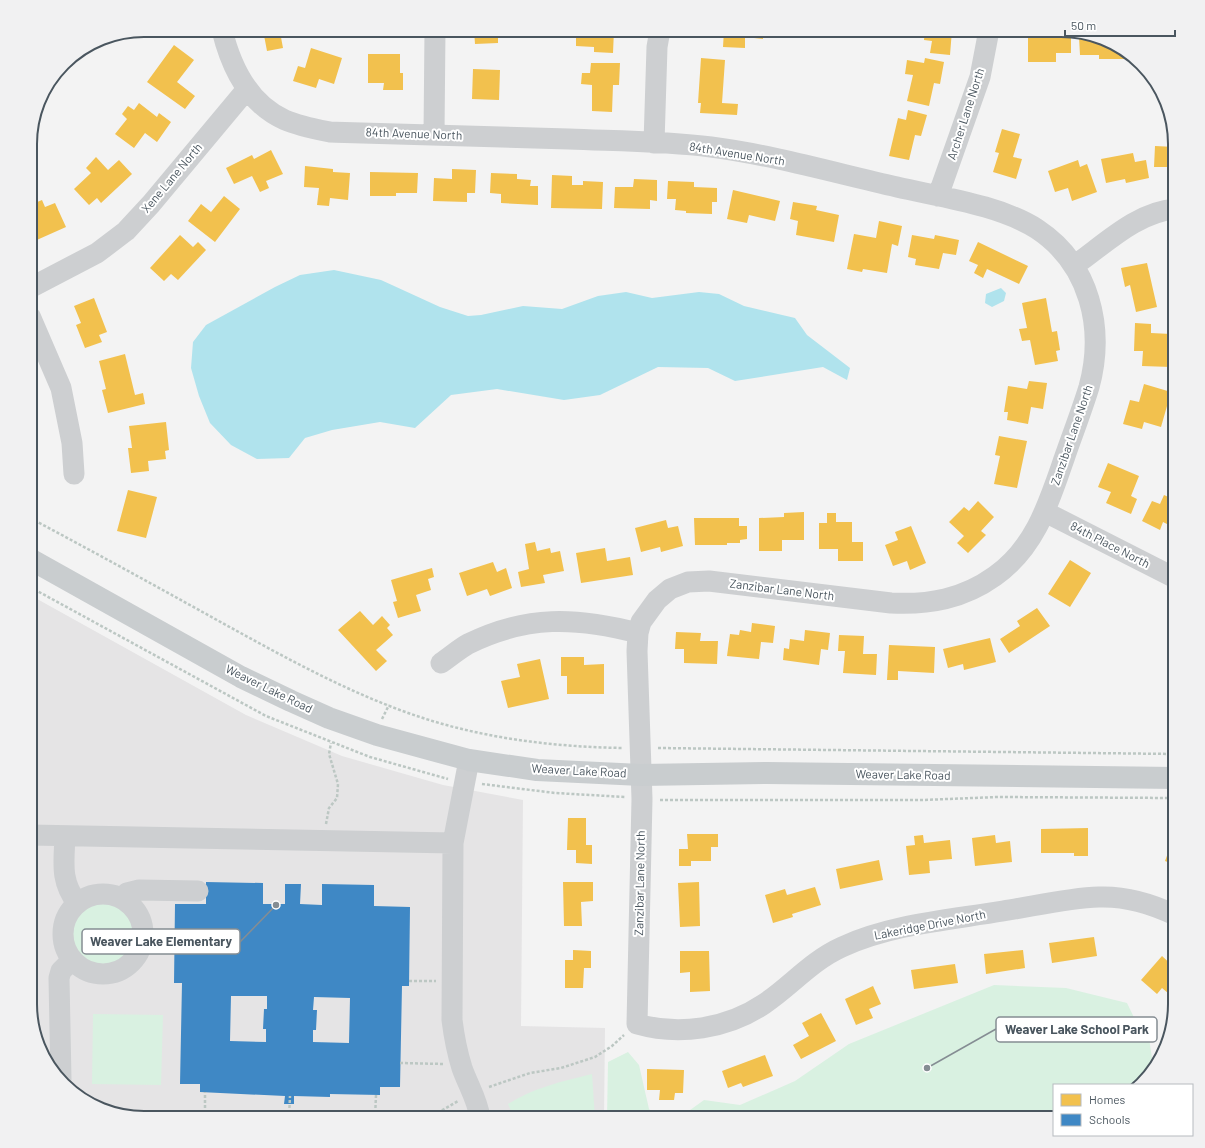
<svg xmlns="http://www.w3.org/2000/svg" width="1205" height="1148" font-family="Barlow,sans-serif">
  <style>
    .education { fill: #e5e4e5 }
    .green { fill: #d9f1e1 }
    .water { fill: #b0e3ed }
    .homes { fill: #f2c14e }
    .schools { fill: #3f88c5; fill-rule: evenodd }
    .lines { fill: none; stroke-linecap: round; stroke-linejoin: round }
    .path { stroke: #bcc7c3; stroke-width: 2.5; stroke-dasharray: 3 2; stroke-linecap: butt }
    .minor { stroke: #cdcfd1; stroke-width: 21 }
    .major { stroke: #c9cdcf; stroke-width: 22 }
    .labels { text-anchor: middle; stroke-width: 4; stroke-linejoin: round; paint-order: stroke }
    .street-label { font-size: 12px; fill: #4a565f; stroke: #fff }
    .rim { fill: none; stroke: #4a565f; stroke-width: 2 }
    .leader { fill: none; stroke: #858d93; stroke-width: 1.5 }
    .callout-dot { fill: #858d93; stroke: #fff; stroke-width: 1.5 }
    .callout { fill: #fff; stroke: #858d93; stroke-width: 1.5 }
    .callout-label { font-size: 13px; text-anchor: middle; font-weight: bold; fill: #4a565f }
  </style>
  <rect width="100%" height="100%" fill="#f3f3f3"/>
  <path class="education" d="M30,595L246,715L342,756L443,785L523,800L521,1026L605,1028L604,1118H144L100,1109L63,1084L39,1048L30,1011Z"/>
  <path class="green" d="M73 934a30 30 0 1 1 60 0a30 30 0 1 1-60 0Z
    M994,985L1066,988L1127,1003L1142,1034L1149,1038L1152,1058L1140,1085H1054V1118H679L704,1100L740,1105L795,1081L849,1044Z
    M93,1014L163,1015L161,1085L92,1084Z
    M628,1052L639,1065L649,1109L657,1118H607L608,1062Z
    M592,1074L595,1118H514L508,1104C533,1088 563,1081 592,1074Z"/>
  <path class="water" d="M334,270L381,280L440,307L468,316L481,315L523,306L562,309L598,296L626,292L652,298L699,292L719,294L744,306L795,318L807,335L850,368L847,380L823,367L735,381L708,368L658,367L600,395L564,400L497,389L451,395L415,428L380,422L332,430L305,438L289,458L257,459L231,445L210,423L199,396L191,368L193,342L206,325L275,287L300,275Z
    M1001,288L1006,293L1004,301L992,307L985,303L986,294Z"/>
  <path class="homes" d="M263,30H286L280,32L283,48L267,51Z
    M474,30H498V43L475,44Z
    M576,30H614L613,53L594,52V47L576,46Z
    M724,30H763V39L745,37V48L723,47Z
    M925,30H952L950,55L930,53L932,41L924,40Z
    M1095,36L1105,39L1127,54V59H1099V55H1080L1079,37Z
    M1028,37H1071V53H1056V62H1028Z
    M174,45L194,60L177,82L195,96L185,109L147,82Z
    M311,48L342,58L334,84L319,79L316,88L293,81L298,66L305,68Z
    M368,54H400V73H403V90H383L384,83H368Z
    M701,58L725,60L722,103L738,104L737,115L700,113L701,103H698Z
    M925,58L944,62L940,84L934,83L929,106L907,101L913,75L905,74L907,60L924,63Z
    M591,63H620L619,85H613L612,112L592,111V85L581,84L582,73H590Z
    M473,69L500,70L499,100L472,99Z
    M139,103L157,117L159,113L171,122L157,142L145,133L134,148L115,134L127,119L122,114L128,106L134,110Z
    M908,110L927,115L921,136L915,135L909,160L889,156L898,118L906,120Z
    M1002,129L1020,134L1013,157L1022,159L1016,179L993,172L999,153L995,152Z
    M1155,146L1175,147V167H1154Z
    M271,150L283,174L266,181L269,188L260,192L252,176L234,184L226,168L252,155L254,159Z
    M1133,153L1135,162L1146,160L1149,178L1126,183L1125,179L1106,183L1101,159Z
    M96,157L108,170L119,160L132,174L101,203L97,198L89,205L74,189L91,173L86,168Z
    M1078,160L1080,167L1087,164L1097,192L1072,201L1068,188L1055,192L1048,171Z
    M305,166L333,169V172L350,173L348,200L330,198L329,206L317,205L319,188L304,187Z
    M452,169L476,170L475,193H467V202L433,201L434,178L452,179Z
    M370,172L418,173L417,193H396V196H370Z
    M491,173L517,174V179L531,180L530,186H538V205L501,203V194L490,193Z
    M552,175L572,176V185H583V181L603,182L602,209L551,208Z
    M634,179L657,180V201L650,200V209L614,208L615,187H633Z
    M668,181L694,182V187L717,188V202H712V214L686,213V211L675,210L676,199H667Z
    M733,190L780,201L775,221L749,215L747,223L727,219Z
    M224,196L240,209L215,242L188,221L201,204L211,212Z
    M42,200L45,207L55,203L66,227L30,243V205Z
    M793,202L817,206L816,210L839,215L834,242L796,235L798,221L790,219Z
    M879,221L902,226L898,246L892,244L887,273L863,269L862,272L847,269L854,234L876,238Z
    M180,235L193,247L198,242L206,250L178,280L171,274L164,281L150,268Z
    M912,235L934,239L935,235L959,240L956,255L943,253L939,269L915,265L916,259L908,257Z
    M978,242L1028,266L1019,284L987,269L983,278L974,273L978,265L969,261Z
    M1147,263L1157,307L1136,312L1130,285L1125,287L1121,268Z
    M94,298L107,332L99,335L102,342L85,348L76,325L81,323L74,306Z
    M1046,298L1052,332L1057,331L1060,350L1056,351L1058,361L1035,365L1030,340L1022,341L1019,329L1027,328L1022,303Z
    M1135,323L1151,324V333L1171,334V367L1142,366L1143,351H1134Z
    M125,354L135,395L143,393L145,404L108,413L102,390L106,389L99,361Z
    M1029,381L1047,383L1043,409L1031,407L1028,424L1007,420L1008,412H1004L1008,386L1027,389Z
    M1144,384L1171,392L1161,427L1144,422L1142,429L1123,424L1130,400L1139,402Z
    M30,419L38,431L30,436Z
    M166,422L169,450L165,451L166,459L148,461L149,471L131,473L128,448H132L129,426Z
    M999,436L1027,441L1017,488L994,484L1000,456L995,455Z
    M1108,463L1139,476L1131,496L1137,499L1131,514L1106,503L1111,492L1098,487Z
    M128,490L157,497L146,538L117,531Z
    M1164,495L1175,500V528L1163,522L1160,530L1142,521L1152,501L1160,504Z
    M978,501L994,517L981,531L986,535L968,553L957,543L964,536L949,522L964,507L969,511Z
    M804,512V540H782V551H759V518L784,517V513Z
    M827,513H836V522H852V542H863V561H838V549H819V523H827Z
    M694,518H739V526H747V539L740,540V543H727V545H695Z
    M666,520L668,528L678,526L683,546L661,552L660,547L641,552L635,528Z
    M911,526L926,563L910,570L907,561L893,566L885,545L898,540L895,532Z
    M535,542L537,551L550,548L551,553L560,551L564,571L543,575L545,583L521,587L518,572L529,569L525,544Z
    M605,548L607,561L630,557L633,575L581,583L576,553Z
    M1070,560L1091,573L1070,607L1048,594Z
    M493,562L497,572L506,568L512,588L490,596L487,589L467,596L459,573Z
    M432,568L434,577L428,579L431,590L416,595L421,611L398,618L393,602L397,601L391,580Z
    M1037,608L1050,626L1009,653L1000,639L1020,626L1017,621Z
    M360,611L373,625L382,616L390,625L387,628L393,635L376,650L387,661L376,671L338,630Z
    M752,623L775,626L773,643L761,642L759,659L727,656L730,634L739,635L740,630L751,632Z
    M805,630L830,633L828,650L821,649L819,665L783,660L784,648L789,649L790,639L804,641Z
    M676,632L701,633L700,641H718L717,664L684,663V649H675Z
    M839,635L864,636L863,654H877L876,675L843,673L845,651H838Z
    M990,638L996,662L964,670L963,664L948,668L943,649Z
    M889,645L935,647L934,673L898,671V680H887Z
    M561,657H584V665L604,664V694H567V676H561Z
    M540,659L549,699L508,708L501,681L520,677L517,664Z
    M568,818H586V845H592V864L576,863V850H567Z
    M1088,828V856H1074V853H1041V829Z
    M687,834H718V847H711V861H691V866H679V849H688Z
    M923,835L924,843L950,840L952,859L929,861L930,873L909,875L906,846L915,845L914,836Z
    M995,835L996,843L1010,841L1012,862L975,866L972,838Z
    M1172,842L1175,843V865L1165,861Z
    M879,860L883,880L840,889L836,869Z
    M563,882H593V901L581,902L582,926H564Z
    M699,882L700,926L680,927L678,883Z
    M815,887L821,905L792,914L793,917L773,923L765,895L785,889L787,895Z
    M1094,937L1097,956L1052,963L1049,943Z
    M573,950L591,951V968H584L583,988H565V960H573Z
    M1023,950L1025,968L986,974L984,954Z
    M680,951H709L710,991L690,992V972L680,973Z
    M1162,956L1175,968V999L1162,988L1157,994L1141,980Z
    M955,964L958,983L914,989L911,970Z
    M873,986L881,1004L869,1009L873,1018L856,1025L845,999Z
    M821,1013L836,1041L801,1059L793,1045L809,1036L802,1023Z
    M765,1055L773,1076L743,1087L741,1083L728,1088L722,1071Z
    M647,1069L684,1070L683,1093H675L674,1100H659L660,1090H647Z"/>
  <path class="schools" d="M206,882L263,883V904H285V884H301L300,904L322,905V884L374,885V906L410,907L409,986H402L400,1087H380V1095L330,1094V1097L294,1096V1104H284L285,1096L200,1092V1084H180L182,983H174L175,904H206ZM231,996H267V1009H264L263,1029H266V1042L230,1041ZM314,997L350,998L349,1043L313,1042V1030H316L317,1010H313Z"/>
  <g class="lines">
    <path class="path" d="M30,518C96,553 161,589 226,625C297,664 371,705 450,726C507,741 564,747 623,748
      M30,587L266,716L370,757L448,779
      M382,719L389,705
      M658,748L1175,754
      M482,784L555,793L625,797
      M660,800H923L998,797L1175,798
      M326,824L329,808L337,798L338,784L329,754L331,743
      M409,981H436
      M400,1063L444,1064
      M489,1087L530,1073L561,1068L595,1057L612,1046L624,1035
      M205,1118V1092
      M289,1118L290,1096
      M375,1118L376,1095
      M429,1118L458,1101"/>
    <path class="minor" d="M222,30C231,67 249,104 285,120C299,126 315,129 330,132C410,134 490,137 569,139C616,141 664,141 711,147C773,155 835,173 897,187C940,197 1000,205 1037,229C1090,264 1105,328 1089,387C1082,410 1073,433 1065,456C1049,502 1036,547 995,576C963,599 929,605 891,603L709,581L688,582L670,589L657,600L641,622L638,633L637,651L642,799L637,1024C679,1036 727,1029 764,1004C791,986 811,961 842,947C892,924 950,920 1003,911C1035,906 1067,898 1099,897C1125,896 1152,904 1175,915
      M434,134L435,30
      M654,143L657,47L660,30
      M938,196L980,77L989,30
      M1075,265C1105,244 1137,212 1175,209
      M30,288L97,253L126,231L151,204L247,89
      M30,316L61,388L72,443L74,474
      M1045,512L1175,578
      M441,663C450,657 459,649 468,644C527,615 576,617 638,633
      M469,760L453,843L452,1020C454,1036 457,1052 462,1068C468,1085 478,1101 480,1118
      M30,835L453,843
      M65,836C64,863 60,880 77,903
      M63 934a40 40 0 1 1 80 0a40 40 0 1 1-80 0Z
      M124,899L127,893L139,890L198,891
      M61,1080L59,978L61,971L72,960"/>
    <path class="major" d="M30,559L241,677L291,701L329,718L377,735L469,760L537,770L641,775L767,773L1175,778"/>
  </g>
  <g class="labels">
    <g class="street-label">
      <text transform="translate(966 114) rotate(-72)" y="4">Archer Lane North</text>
      <text transform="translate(414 134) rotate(2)" y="4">84th Avenue North</text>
      <text transform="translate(737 154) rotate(9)" y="4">84th Avenue North</text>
      <text transform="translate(172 178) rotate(-50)" y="4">Xene Lane North</text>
      <text transform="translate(1072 435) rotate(-71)" y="4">Zanzibar Lane North</text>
      <text transform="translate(1110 545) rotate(27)" y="4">84th Place North</text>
      <text transform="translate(782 590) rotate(7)" y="4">Zanzibar Lane North</text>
      <text transform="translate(269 689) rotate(26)" y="4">Weaver Lake Road</text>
      <text transform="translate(579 771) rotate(3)" y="4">Weaver Lake Road</text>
      <text transform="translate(903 775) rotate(1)" y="4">Weaver Lake Road</text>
      <text transform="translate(640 883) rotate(-89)" y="4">Zanzibar Lane North</text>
      <text transform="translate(930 925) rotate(-11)" y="4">Lakeridge Drive North</text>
    </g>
  </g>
  <path d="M0 0H1205V1148H0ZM144 37H1061A107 107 0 0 1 1168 144V1004A107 107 0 0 1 1061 1111H144A107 107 0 0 1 37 1004V144A107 107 0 0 1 144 37Z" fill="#f1f1f2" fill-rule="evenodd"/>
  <path class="rim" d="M144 37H1061A107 107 0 0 1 1168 144V1004A107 107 0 0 1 1061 1111H144A107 107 0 0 1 37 1004V144A107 107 0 0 1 144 37Z"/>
  <path class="leader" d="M276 905L240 942M927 1068L996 1029"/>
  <g class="callout-dot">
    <circle cx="276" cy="905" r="4"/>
    <circle cx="927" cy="1068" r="4"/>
  </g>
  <g class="callout">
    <rect x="82" y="929" width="158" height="25" rx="4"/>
    <rect x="996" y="1017" width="161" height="25" rx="4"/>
  </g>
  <g class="callout-label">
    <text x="161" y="946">Weaver Lake Elementary</text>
    <text x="1077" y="1034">Weaver Lake School Park</text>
  </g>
  <rect x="1053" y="1084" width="140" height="52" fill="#ffffff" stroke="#b7bbbf"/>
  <rect x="1061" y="1094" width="20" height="12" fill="#f2c14e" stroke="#b7bbbf"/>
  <text x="1089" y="1104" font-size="12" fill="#4a565f">Homes</text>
  <rect x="1061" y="1114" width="20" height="12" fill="#3f88c5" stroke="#b7bbbf"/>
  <text x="1089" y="1124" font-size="12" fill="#4a565f">Schools</text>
  <path d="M1065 30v6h110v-6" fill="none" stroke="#4a565f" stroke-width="2"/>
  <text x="1071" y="30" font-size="12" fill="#4a565f" stroke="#ffffff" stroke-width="3" paint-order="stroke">50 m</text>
</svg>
